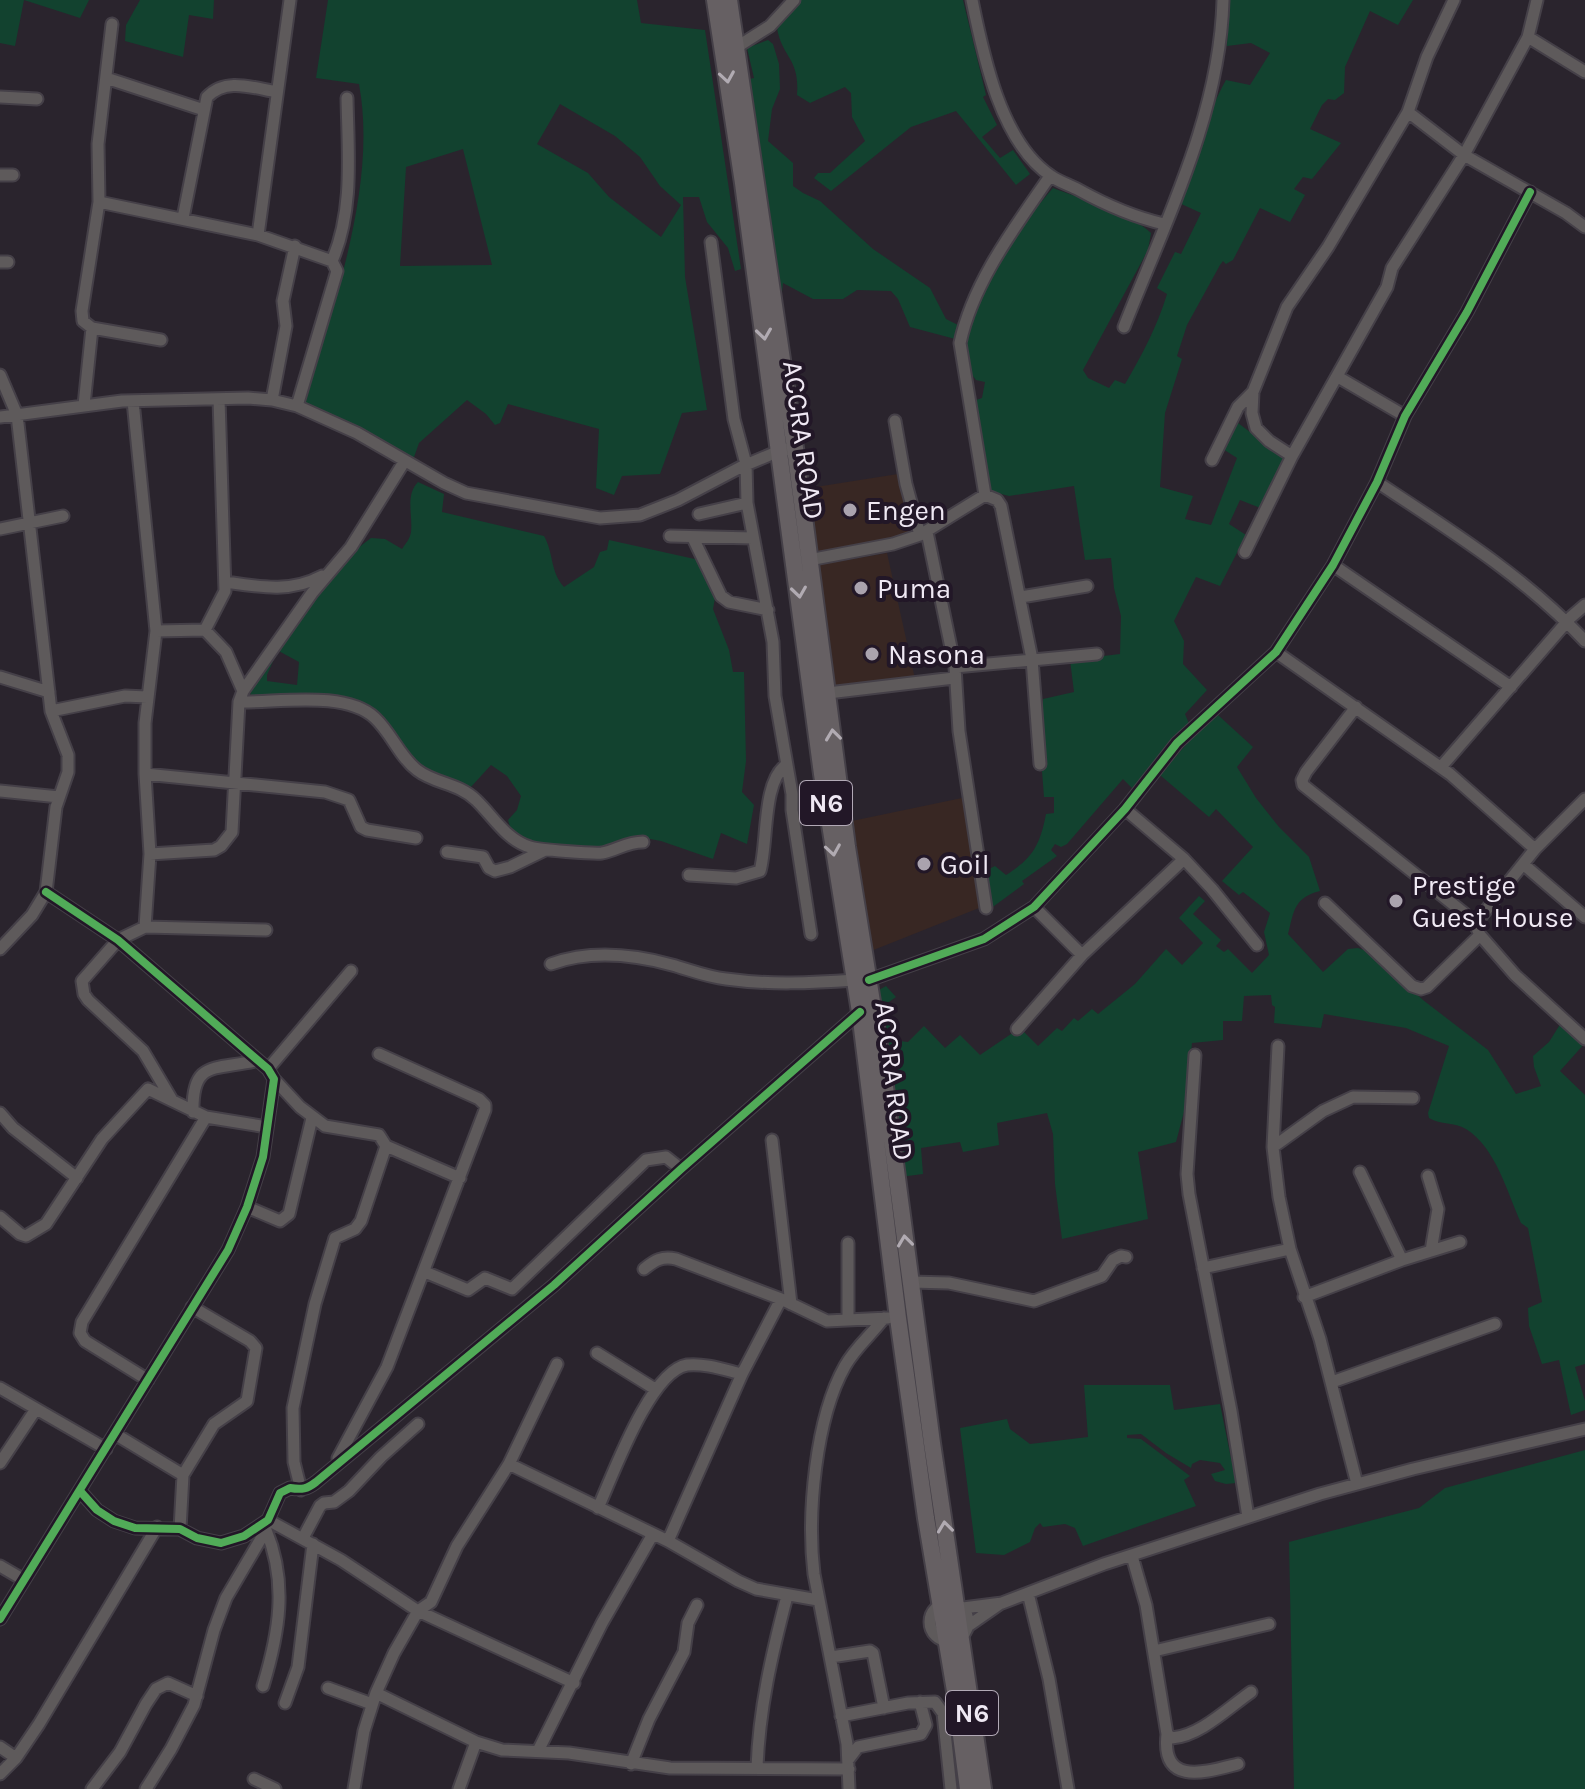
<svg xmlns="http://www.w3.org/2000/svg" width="1585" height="1789" font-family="Karla,sans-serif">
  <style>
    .commercial { fill: #382723 }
    .green { fill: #12422f; fill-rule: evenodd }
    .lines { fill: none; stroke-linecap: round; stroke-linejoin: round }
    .minor-casing { stroke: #454048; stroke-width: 15 }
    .highway-casing { stroke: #454048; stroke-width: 20 }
    .minor { stroke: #5e5a5b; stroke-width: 11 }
    .highway { stroke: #666063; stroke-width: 16 }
    .cycleway-casing { stroke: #221727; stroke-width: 13 }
    .cycleway { stroke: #51ab58; stroke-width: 8 }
    .oneway { stroke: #b1abb2 }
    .poi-dot { fill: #aaa3ae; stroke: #221727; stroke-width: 3 }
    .labels { text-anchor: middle; stroke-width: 8; stroke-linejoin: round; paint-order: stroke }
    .shield { fill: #221727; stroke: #b2a9b6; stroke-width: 2 }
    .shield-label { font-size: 26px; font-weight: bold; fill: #efe8f3 }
    .street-label { font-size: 28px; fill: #efe8f3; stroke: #221727 }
    .poi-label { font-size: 28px; fill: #efe8f3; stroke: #221727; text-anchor: start }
  </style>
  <rect width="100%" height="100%" fill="#2a242d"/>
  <path class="commercial" d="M898,474L910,534L812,555L803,489Z
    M887,553L915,679L830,692L814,566Z
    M962,798L984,906L866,953L847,822Z"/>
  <path class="green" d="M0,0H89L80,18L24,0L15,46L0,43Z
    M140,0H214L213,19L189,15L183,57L125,41L126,25Z
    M328,0H637L641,23L705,30L741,269L735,271L728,248L707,222L699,197H683L685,277L707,410L682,413L660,474L622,476L614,495L596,488L599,429L508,404L500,423L495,425L486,414L467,400L419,443L413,460L305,405C332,306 378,187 359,84L316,78ZM560,104L615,136L640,157L660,186L681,205L661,237L609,197L588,173L537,144ZM463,149L492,265L400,266L406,167Z
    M795,0H963L986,95L983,97L997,125L982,137L1000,158L1013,150L1030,174L1016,185L956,111L911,127L831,191L814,178L818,173H830L865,141L852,117L851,93L845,87L810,103L797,95C800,58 782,58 777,28L796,5Z
    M1229,0H1413L1398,25L1370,11L1345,67L1344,93L1335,100L1328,99L1322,105L1310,129L1341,143L1312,179L1303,177L1294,189L1305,195L1290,222L1260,208L1233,260L1226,264L1223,261L1220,265L1187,325L1177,356L1182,359L1165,413L1160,487L1193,496L1185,519L1211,525L1237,458L1223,449L1238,423L1286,459L1263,509L1240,500L1229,524L1246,535L1220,586L1196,577L1174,621L1184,641L1183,664L1207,690L1185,714L1190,726L1133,789L1123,779L1067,844L1061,847L1055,844L1051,850L1057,856L1022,881L1024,884L990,909L987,870L995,866L1006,875C1033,858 1040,845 1046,814L1054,813V797H1044L1040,745L1043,699L1074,692L1070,660L1120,654L1121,616L1114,588L1111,558L1085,560L1074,486L1009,496L990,491L973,401L982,398L985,382L976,380C935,330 1020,226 1053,188C1079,198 1132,214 1151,233L1148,250L1083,370L1088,378L1109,388L1115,380L1125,384C1142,355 1157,327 1167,294L1157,288L1175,252L1181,254L1201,213L1177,202C1196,162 1204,119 1226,80L1250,85L1270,53L1251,43L1227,46Z
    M768,40L773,44L779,64L780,89L772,109L768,141L793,163V186L803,193L820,201L873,249L930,288L946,319L960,326L959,340L910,327L898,299L891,291L857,290L843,299H813L783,283L782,292L775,293L745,80L754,78L747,48Z
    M418,482L444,494L442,512L544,536C554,554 550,572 564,587L594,567L600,552L607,550L609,540L699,560L715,598L713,609L729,650L733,672H744L746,761L742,792L754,805L747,844L721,833L713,859L661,841L634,836L603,848L522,843L511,830L508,820L517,810L521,796L507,776L491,765L470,788L417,765L352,703L251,698L250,690L269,658L274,659L267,675V681L297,685L299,662L275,649C303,610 332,566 371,538L385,539L402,549C406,543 410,539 411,532C413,516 405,495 418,482Z
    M1218,715L1253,747L1237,767L1256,798L1279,827L1309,857L1320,891C1294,898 1294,910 1288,934L1323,972L1348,949L1358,948L1372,953L1423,1000L1488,1050L1516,1094L1541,1086L1534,1067L1533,1056L1549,1042L1561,1023L1585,1043L1560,1071L1585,1095V1364L1575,1367L1585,1401V1410L1571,1415L1559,1360L1542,1364L1529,1326L1528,1308L1542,1302L1528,1228L1521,1223C1507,1192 1496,1148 1466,1129C1454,1122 1441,1125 1429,1118L1428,1113L1449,1046L1406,1028L1324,1014L1321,1028L1274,1023L1275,1007L1272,1005L1271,995L1244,996L1242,1021H1223V1040L1192,1043L1185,1108L1176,1142L1138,1152L1148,1219L1062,1239L1055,1184L1053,1134L1047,1113L997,1123L999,1145L963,1152L960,1142L921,1148L923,1174L900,1177L877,991L886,986L896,997L886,1004L899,1041L908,1042L924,1026L945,1048L960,1035L980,1055L1020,1028L1038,1046L1057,1028L1062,1031L1074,1018L1078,1021L1092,1009L1098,1014L1135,984L1166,949L1182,965L1203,943L1179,918L1199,896L1205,901L1193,914L1221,940L1216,946L1224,952L1228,949L1252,973L1269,955L1264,932L1270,913L1243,892L1239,895L1222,881L1253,847L1216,809L1209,817L1160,775L1190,740Z
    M1084,1385H1170L1174,1410L1220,1404L1236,1483L1226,1484L1215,1481L1211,1474L1225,1470L1220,1463L1200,1460L1192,1464L1191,1468L1166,1453L1141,1434L1127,1435V1438L1141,1439L1190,1476L1184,1480L1196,1506L1083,1546L1075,1528L1065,1524L1043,1527L1040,1523L1035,1528L1030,1542L1004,1555L976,1553L960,1428L1007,1419L1010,1429L1030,1444L1088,1437Z
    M1585,1450V1789H1294L1289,1542L1419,1508L1445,1488Z"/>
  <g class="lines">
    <defs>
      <path id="minor" d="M972,0C983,55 1001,143 1051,176C1059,182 1070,185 1079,190C1106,205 1134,217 1164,224
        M112,24L98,144L99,202L82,311L83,321L92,328L161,340
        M1528,37L1585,72
        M737,47L770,26L794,0
        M106,78L204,110
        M0,97L37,99
        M1408,112L1464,155L1566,213L1585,227
        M0,175H13
        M99,202L258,235L332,261L337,271L297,406
        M183,218L207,97C226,77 253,88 277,92
        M258,235L290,0
        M711,242L734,419L746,464L747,503L773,642L775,696L792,794V810L811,934
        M332,261C354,210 348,153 347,98
        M0,262H8
        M1124,327C1165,222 1220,115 1223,0
        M0,375L17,415L51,711L68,755V772L56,807L46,892L32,915L0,949
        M1338,377L1405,416
        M272,400L286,326L283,301L295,246
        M133,401L156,631L145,723V774L150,854L145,927
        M84,405L92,328
        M0,417L122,401L248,398L272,400L297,406L357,433L444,483L466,493L600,518L640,515L678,500L741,467L779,451L795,448
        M895,421L906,484L920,535
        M1292,456L1269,441L1256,428L1252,413L1253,392L1287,307L1328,247L1408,112L1427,57L1454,0
        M1212,460L1238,407L1253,392
        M1377,482C1450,530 1525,577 1585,641
        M985,495L960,343C973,282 1015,227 1050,176
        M699,514L747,503
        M0,529L63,516
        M927,532L955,667L959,731L986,908
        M670,536L753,538
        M693,538L721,596L729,602L768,610
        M1245,552L1292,456L1387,287L1392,268L1464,155L1528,37L1537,0
        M809,560L893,544L920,535L985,495L997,500L1001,506L1032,659L1040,764
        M1333,565L1511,687
        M226,582C260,587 290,593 322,576
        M1021,597L1087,586
        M205,630L225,591L219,399
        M1276,652L1450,774L1535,849
        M955,667L1097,654
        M0,677L49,692
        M243,691L312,593L351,547L404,462
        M828,693L954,678
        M239,702C277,703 345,690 375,718C392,734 399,756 417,770C435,784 459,783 476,800C493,816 506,840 530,847C539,850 594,854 602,853C617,850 627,842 643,842
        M1356,707L1306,772L1302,780L1303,785L1464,913L1475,924L1480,935L1515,975L1585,1039
        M51,711L125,696L147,697
        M1441,767L1571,617L1585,605
        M145,774L325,792L349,800L361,827L367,830L416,838
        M0,791L59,797
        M1125,809L1184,859L1212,889L1257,945
        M447,852L483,857L489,868L495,871L510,867L545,850
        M150,854L214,850L221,846L232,832L239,702L243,691L226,652L205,630L156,631
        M1523,864L1585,917
        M689,875L736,878L760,871C768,843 762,782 786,765
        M1325,903L1412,986L1421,989L1427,987L1480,935
        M1034,907L1082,955
        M1475,924L1535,849L1585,799
        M551,964C590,950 632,954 672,965C690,970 707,977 726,979C769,985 812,983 855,980
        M869,980L984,939L1034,907L1125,809L1177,743L1276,652L1333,565L1377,482L1405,416L1467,312L1530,192
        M1017,1029L1082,955L1184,859
        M1278,1046L1273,1147L1279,1197L1290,1249L1320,1339L1357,1484
        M1195,1055L1187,1174L1189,1194L1231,1411L1248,1517
        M268,1069L351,971
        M274,1079L300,1107L325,1126L379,1135L386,1146L361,1221L355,1229L335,1238L315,1304L293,1408L294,1462L301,1490
        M172,1100L143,1051L88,1000L84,994L82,981L118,940L145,927L266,930
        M193,1112C192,1061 213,1070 255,1061
        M0,1113L13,1128L77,1178
        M772,1140L791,1304
        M386,1146L460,1178
        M1273,1147L1323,1111L1353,1097L1413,1098
        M1360,1172L1402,1260
        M1428,1176L1438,1209L1431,1251
        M247,1207L280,1221L289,1214L312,1118
        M0,1217L20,1234L26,1236L46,1224L102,1139L148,1089L206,1117L267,1127
        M1203,1268L1290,1249
        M644,1269C655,1260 662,1256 676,1259L781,1299L827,1321L888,1318
        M425,1272L468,1290L485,1278L512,1289L646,1160L666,1157L681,1169
        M911,1282L949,1283L1034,1301L1102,1276L1113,1260L1121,1256L1126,1257
        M1304,1297L1402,1260L1460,1242
        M848,1320V1243
        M597,1353L655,1389
        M148,1380L85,1341L80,1333L82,1322L206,1117
        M1332,1382L1495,1324
        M0,1388L106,1449
        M115,1434L183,1475L180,1529
        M338,1458L387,1367L485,1110V1105L479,1099L379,1054
        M0,1463L36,1409
        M509,1464L668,1541L738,1581L756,1589L818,1600
        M183,1475L214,1424L247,1401L256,1348L250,1341L192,1307
        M80,1491L97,1510L114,1521L135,1528L180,1529L197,1538L221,1543L244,1536L268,1520L280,1493L290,1488C302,1490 307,1489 316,1482L554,1285L681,1169L860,1012
        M598,1508C613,1475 650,1371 687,1365C705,1363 725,1370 742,1374
        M268,1520L341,1560L418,1611L574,1683
        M303,1538L320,1506L324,1503L334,1502L349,1491L381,1457L418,1424
        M668,1541L742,1374L781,1299
        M1132,1556L1146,1605L1167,1734L1172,1738C1200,1736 1228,1708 1251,1692
        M0,1566L24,1580
        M1028,1593L1049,1679L1068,1789
        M930 1622a19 19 0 1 1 38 0a19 19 0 1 1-38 0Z
        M963,1608L1002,1603L1104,1564L1320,1494L1413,1469L1585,1429
        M0,1619L228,1250L247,1207L263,1157L274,1079L268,1069L118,940L46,892
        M968,1626L1001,1603
        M1154,1651L1269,1624
        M831,1657L870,1651L873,1653L884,1708
        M263,1686C279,1633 288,1583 266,1530
        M328,1688L372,1704
        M376,1693L476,1742L502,1750L569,1753L670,1768L849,1769
        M285,1703L298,1667L313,1544
        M841,1716L908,1703L935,1702L943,1713L951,1789
        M1167,1734C1161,1787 1206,1772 1238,1764
        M0,1747L16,1758
        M538,1751L602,1623L653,1534
        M848,1760L858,1747L921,1734L926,1725L920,1702
        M631,1764L649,1719L684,1652L688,1623L697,1605
        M757,1768C759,1709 772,1653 787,1596
        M0,1774L16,1758L39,1724L157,1527
        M254,1779L275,1789
        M92,1789L120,1752L146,1704L156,1689L168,1683L197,1696
        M146,1789L171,1749L194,1705L214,1630L226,1598L266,1530L265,1523
        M354,1789L364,1731L376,1693L394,1653L418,1611L431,1602L457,1546L509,1464L557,1364
        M459,1789L476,1742
        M849,1789L847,1744L814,1574C807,1515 815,1419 845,1366C855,1348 871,1335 884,1318"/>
      <path id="highway" d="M715,0L743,183L822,774L860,1012L898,1318L926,1518L956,1697L968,1789
        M729,0L795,448L847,847L882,1064L932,1443L983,1789"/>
    </defs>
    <use href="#minor" class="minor-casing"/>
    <use href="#highway" class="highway-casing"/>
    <use href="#minor" class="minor"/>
    <use href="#highway" class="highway"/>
    <defs>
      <path id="cycleway" d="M869,980L984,939L1034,907L1125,809L1177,743L1276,652L1333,565L1377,482L1405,416L1467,312L1530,192
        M80,1491L97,1510L114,1521L135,1528L180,1529L197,1538L221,1543L244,1536L268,1520L280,1493L290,1488C302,1490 307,1489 316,1482L554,1285L681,1169L860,1012
        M0,1619L228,1250L247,1207L263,1157L274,1079L268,1069L118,940L46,892"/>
    </defs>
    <use href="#cycleway" class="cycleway-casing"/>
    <use href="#cycleway" class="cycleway"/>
  </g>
  <defs><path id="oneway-chevron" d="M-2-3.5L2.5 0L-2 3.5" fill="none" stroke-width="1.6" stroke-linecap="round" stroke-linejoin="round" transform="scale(2)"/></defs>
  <g class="oneway">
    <use href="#oneway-chevron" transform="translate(727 77) rotate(81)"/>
    <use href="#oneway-chevron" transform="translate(764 334) rotate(82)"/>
    <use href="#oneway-chevron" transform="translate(799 592) rotate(82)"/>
    <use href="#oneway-chevron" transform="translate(833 735) rotate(-97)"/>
    <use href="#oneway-chevron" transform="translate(833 850) rotate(81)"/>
    <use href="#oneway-chevron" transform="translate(905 1241) rotate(-97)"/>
    <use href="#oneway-chevron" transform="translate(945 1527) rotate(-97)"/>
  </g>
  <g class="poi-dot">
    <circle cx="850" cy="510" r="8"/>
    <circle cx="861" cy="588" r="8"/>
    <circle cx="872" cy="654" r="8"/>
    <circle cx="924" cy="864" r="8"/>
    <circle cx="1396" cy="901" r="8"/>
  </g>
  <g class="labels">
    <g class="shield">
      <rect x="800" y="781" width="52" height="44" rx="6"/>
      <rect x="946" y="1691" width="52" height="44" rx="6"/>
    </g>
    <g class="shield-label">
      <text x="826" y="812">N6</text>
      <text x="972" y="1722">N6</text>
    </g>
    <g class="street-label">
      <text transform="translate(804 440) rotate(82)" y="10">ACCRA ROAD</text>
      <text transform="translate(895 1081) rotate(83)" y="10">ACCRA ROAD</text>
    </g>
    <g class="poi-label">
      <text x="866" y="520">Engen</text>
      <text x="877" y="598">Puma</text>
      <text x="888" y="664">Nasona</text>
      <text x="940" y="874">Goil</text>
      <text x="1412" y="895">Prestige<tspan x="1412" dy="32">Guest House</tspan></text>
    </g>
  </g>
</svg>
